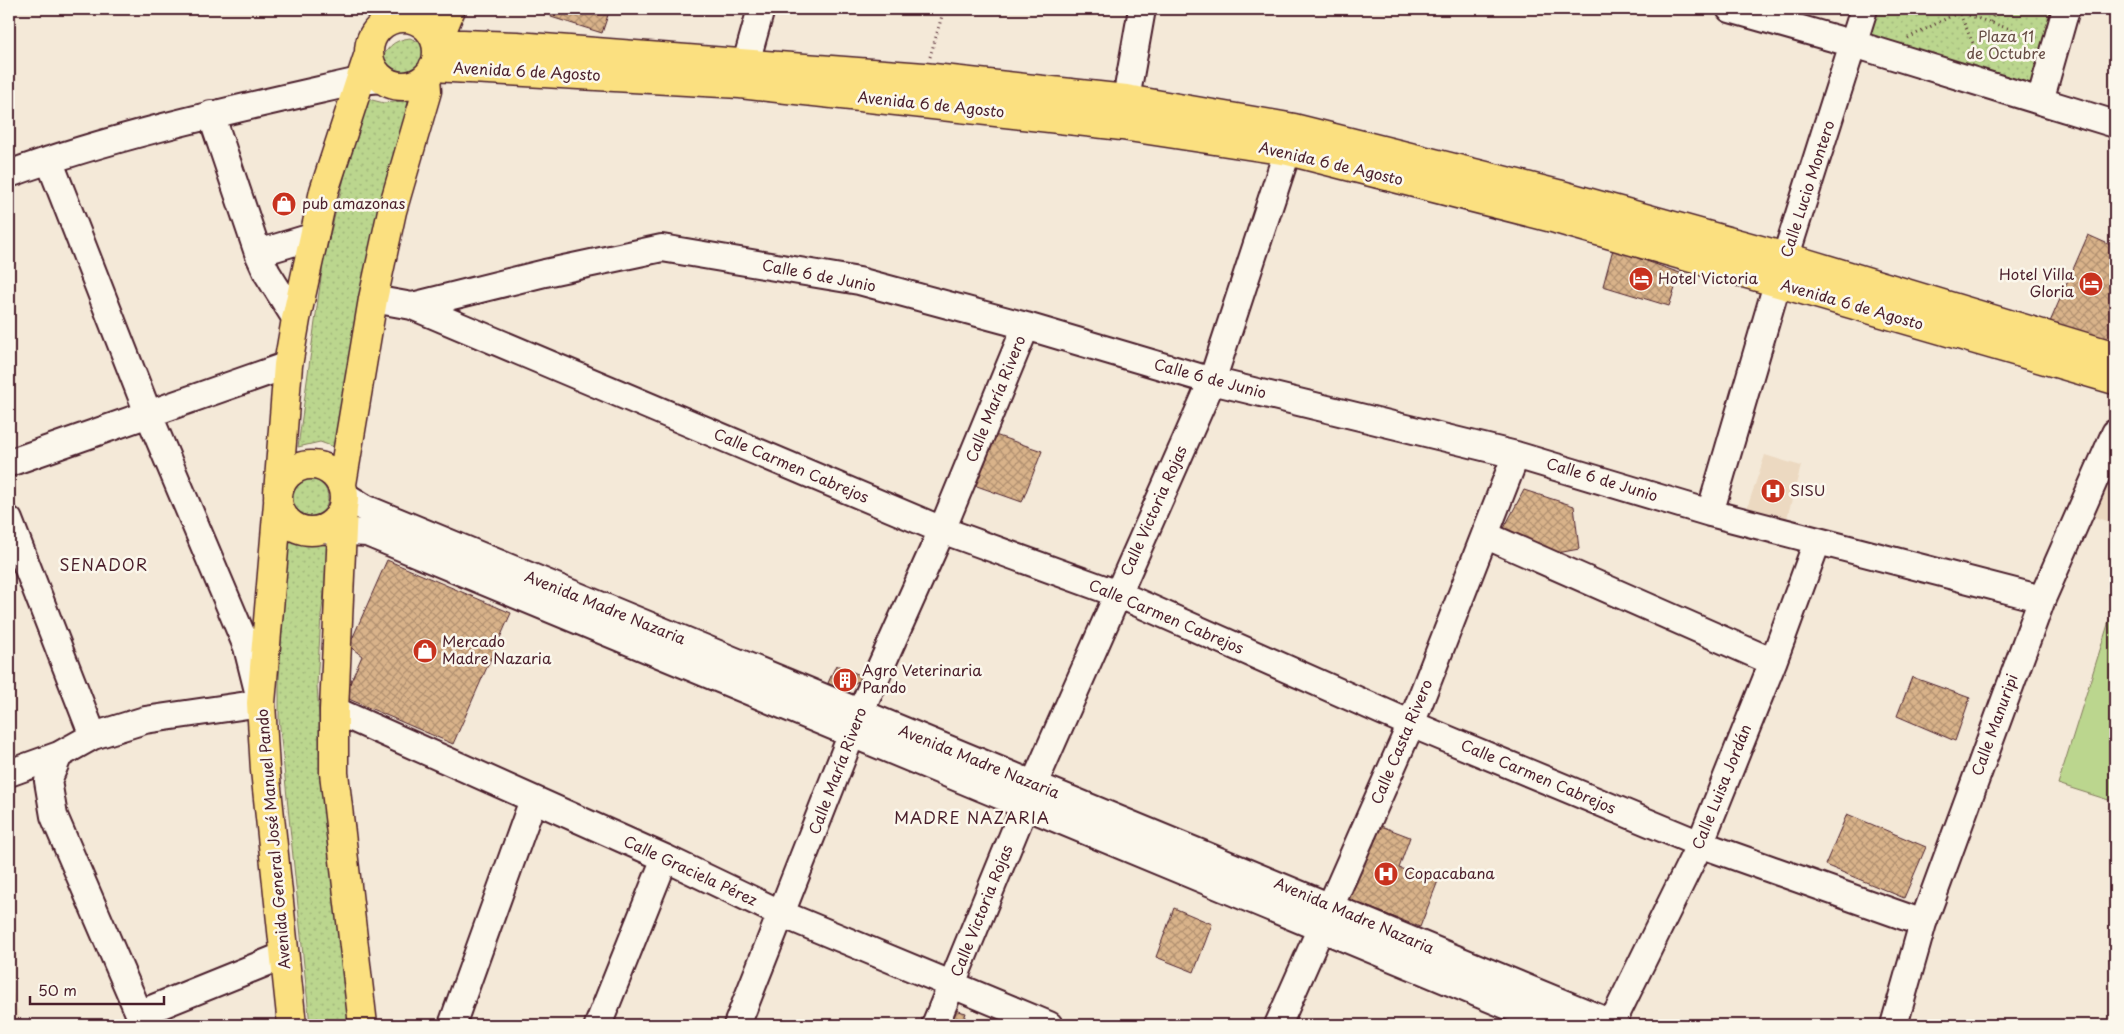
<svg xmlns="http://www.w3.org/2000/svg" width="2124" height="1034" font-family="'Playpen Sans',sans-serif">
  <style>
    .built { fill: #ecd9c1 }
    .grass { fill: url(#grass-dots); stroke: #827a5c }
    .pitch { fill: #bbd68e; stroke: #827a5c }
    .building { fill: url(#building-cross-hatch); stroke: #4a1f2b }
    .lines { fill: none; stroke-linecap: round; stroke-linejoin: round }
    .minor-casing { stroke: #4a1f2b; stroke-width: 30 }
    .major-casing { stroke: #4a1f2b; stroke-width: 31 }
    .path { stroke: #4a1f2b; stroke-width: 3; stroke-dasharray: 1 4; stroke-linecap: butt }
    .minor { stroke: #fbf7ec; stroke-width: 26 }
    .major { stroke: #fbe080; stroke-width: 28 }
    .labels { text-anchor: middle; stroke-width: 5; stroke-linejoin: round; paint-order: stroke }
    .park-label { font-size: 15px; fill: #664d44; stroke: #fbf7ec }
    .street-label { font-size: 15px; fill: #4a1f2b; stroke: #fbf7ec }
    .poi-label { font-size: 15px; fill: #4a1f2b; stroke: #fbf7ec; text-anchor: start }
    .neighbourhood-label { font-size: 16px; letter-spacing: 1px; fill: #4a1f2b; stroke: #fbf7ec }
  </style>
  <defs>
    <pattern id="grass-dots" width="8" height="8" patternUnits="userSpaceOnUse" patternTransform="scale(1.25)"><rect width="8" height="8" fill="#bbd68e"/><path d="M2 2h.1M6 6h.1" fill="none" stroke="#a2b77b" stroke-width="1.8" stroke-linecap="round"/></pattern>
    <pattern id="building-cross-hatch" width="8" height="8" patternUnits="userSpaceOnUse" patternTransform="scale(1.25)"><rect width="8" height="8" fill="#d9b38a"/><path d="M0 0l8 8M0 8l8-8" fill="none" stroke="#b29171"/></pattern>
  </defs>
  <rect width="100%" height="100%" fill="#f4e9d8"/>
  <filter id="ink" filterUnits="userSpaceOnUse"><feTurbulence type="fractalNoise" baseFrequency=".02" numOctaves="2"/><feDisplacementMap in="SourceGraphic" scale="10" xChannelSelector="R" yChannelSelector="G"/><feConvolveMatrix kernelMatrix="1 2 1 2 8 2 1 2 1" color-interpolation-filters="sRGB"/></filter>
  <g filter="url(#ink)">
    <path class="built" d="M2115,446V524L2086,514Z
      M1765,455L1801,466L1784,529L1744,517Z
      M9,977L21,1025H9Z"/>
    <path class="grass" d="M1875,9H2056L2034,92L1865,42Z
      M410,38L428,46L431,53L420,73C405,81 396,79 382,70L380,64C386,48 393,40 410,38Z
      M364,98L384,103L411,100L337,448L320,442L298,447L323,263Z
      M290 498a19 19 0 1 1 38 0a19 19 0 1 1-38 0Z
      M287,539C303,546 313,546 331,541L321,616L317,685L322,761L350,1025H310L279,718V680Z"/>
    <path class="pitch" d="M2115,602V802L2058,784Z"/>
    <path class="building" d="M554,9H610L602,33L551,17Z
      M2088,235L2115,247V341L2050,322Z
      M1613,249L1680,273L1669,306L1603,286Z
      M995,435L1042,451L1022,502L974,485Z
      M1524,490L1574,506L1579,549L1552,554L1503,530Z
      M387,560L511,613L453,744L344,697L362,656L349,646Z
      M836,665L865,677L842,691L828,683Z
      M1912,677L1970,698L1955,741L1897,716Z
      M1847,814L1926,847L1904,898L1825,865Z
      M1373,823L1410,837L1399,868L1438,881L1420,927L1344,898Z
      M1174,908L1212,924L1194,972L1156,957Z
      M955,1010L966,1013L962,1025H950Z
      M995,1012L1025,1025H990Z"/>
    <g class="lines">
      <defs>
        <path id="minor" d="M1730,9L1854,44L2115,124
          M740,84L761,9
          M1126,99L1142,9
          M2040,101L2066,9
          M211,114L258,253L267,273L296,319
          M9,174C122,133 241,108 359,81L383,79
          M258,253L315,236
          M373,299L412,306L545,273L662,248L859,281L1026,326L1212,381L1516,455L1710,513L2042,599
          M412,306L942,530L1118,594L1411,724L1700,844L1923,923
          M9,463L288,365
          M344,495L365,508L1616,1025
          M1710,513L1777,284L1864,9
          M9,520L93,736
          M320,530L367,533L1554,1025
          M1485,535L1773,662
          M334,710L665,858L782,914L1049,1025
          M59,755L48,781L54,816L144,1025
          M9,773L59,755L93,736L145,720L261,703L247,647L148,413L49,160
          M139,1014L285,955
          M452,1025L533,800
          M598,1025L665,858
          M737,1025L860,713L942,530L1026,326
          M935,1025L1034,784L1212,381L1294,131
          M1278,1025L1411,724L1516,455
          M1611,1025L1700,844L1773,662L1817,542
          M1894,1025L1923,923L2042,599L2115,433"/>
        <path id="major" d="M451,9L437,43L517,46L924,77L1126,99L1294,128L1558,194L1786,257L2115,356
          M369 52a34 34 0 1 1 68 0a34 34 0 1 1-68 0Z
          M433,67L740,84L1122,126L1288,151L1556,219L2115,380
          M278 498a33 33 0 1 1 66 0a33 33 0 1 1-66 0Z
          M342,484L373,299L392,211L427,91L426,77
          M278,493L288,365L296,319L324,191L369,53
          M278,503L261,703L265,770L292,1025
          M343,507L334,710V773L363,1025"/>
      </defs>
      <use href="#minor" class="minor-casing"/>
      <use href="#major" class="major-casing"/>
      <path class="path" d="M1950,9L2037,38
        M1991,22L1996,9
        M1908,38L1959,12L1981,61
        M930,57L944,9"/>
      <use href="#minor" class="minor"/>
      <use href="#major" class="major"/>
    </g>
  </g>
  <defs>
    <symbol id="shop-disc" viewBox="-11 -11 22 22"><circle r="9.5" fill="#c8321e" stroke="#fbf7ec"/><path d="M-5-2.5h2.3a2.7 3.5 0 0 1 5.4 0H5L5.5 6h-11ZM-1.5-2.5h3a1.5 2.3 0 0 0-3 0Z" fill="#fff"/></symbol>
    <symbol id="hotel-disc" viewBox="-11 -11 22 22"><circle r="9.5" fill="#c8321e" stroke="#fbf7ec"/><path d="M-6-4.5h1.5V1H6V5H4.5V3h-9V5H-6ZM-4 0a1.8 1.8 0 1 1 3.6 0ZM.5 0V-2.5h3Q6-2.5 6 0Z" fill="#fff"/></symbol>
    <symbol id="hospital-disc" viewBox="-11 -11 22 22"><circle r="9.5" fill="#c8321e" stroke="#fbf7ec"/><path d="M-5-5h3v3.5h4V-5h3V5h-3V1.5h-4V5h-3Z" fill="#fff"/></symbol>
    <symbol id="building-disc" viewBox="-11 -11 22 22"><circle r="9.5" fill="#c8321e" stroke="#fbf7ec"/><path d="M-4-6H4V6H1V3H-1V6H-4ZM-2.5-4.3h1.7v1.8h-1.7ZM.8-4.3h1.7v1.8H.8ZM-2.5-1h1.7V.8h-1.7ZM.8-1h1.7V.8H.8Z" fill="#fff"/></symbol>
  </defs>
  <g fill-rule="evenodd">
    <use href="#shop-disc" x="270" y="190" width="28" height="28"/>
    <use href="#hotel-disc" x="1627" y="265" width="28" height="28"/>
    <use href="#hotel-disc" x="2077" y="270" width="28" height="28"/>
    <use href="#hospital-disc" x="1759" y="477" width="28" height="28"/>
    <use href="#shop-disc" x="411" y="637" width="28" height="28"/>
    <use href="#building-disc" x="831" y="666" width="28" height="28"/>
    <use href="#hospital-disc" x="1372" y="860" width="28" height="28"/>
  </g>
  <g class="labels">
    <g class="park-label">
      <text x="2006" y="42">Plaza 11<tspan x="2006" dy="17">de Octubre</tspan></text>
    </g>
    <g class="street-label">
      <text transform="translate(527 72) rotate(3)" y="5">Avenida 6 de Agosto</text>
      <text transform="translate(931 105) rotate(6)" y="5">Avenida 6 de Agosto</text>
      <text transform="translate(1331 164) rotate(13)" y="5">Avenida 6 de Agosto</text>
      <text transform="translate(1808 189) rotate(-72)" y="5">Calle Lucio Montero</text>
      <text transform="translate(819 276) rotate(11)" y="5">Calle 6 de Junio</text>
      <text transform="translate(1852 305) rotate(16)" y="5">Avenida 6 de Agosto</text>
      <text transform="translate(1210 379) rotate(15)" y="5">Calle 6 de Junio</text>
      <text transform="translate(996 399) rotate(-68)" y="5">Calle María Rivero</text>
      <text transform="translate(791 466) rotate(23)" y="5">Calle Carmen Cabrejos</text>
      <text transform="translate(1602 480) rotate(17)" y="5">Calle 6 de Junio</text>
      <text transform="translate(1154 511) rotate(-66)" y="5">Calle Victoria Rojas</text>
      <text transform="translate(605 608) rotate(22)" y="5">Avenida Madre Nazaria</text>
      <text transform="translate(1166 617) rotate(23)" y="5">Calle Carmen Cabrejos</text>
      <text transform="translate(1995 725) rotate(-70)" y="5">Calle Manuripi</text>
      <text transform="translate(1402 742) rotate(-67)" y="5">Calle Casta Rivero</text>
      <text transform="translate(979 762) rotate(22)" y="5">Avenida Madre Nazaria</text>
      <text transform="translate(838 771) rotate(-69)" y="5">Calle María Rivero</text>
      <text transform="translate(1538 777) rotate(23)" y="5">Calle Carmen Cabrejos</text>
      <text transform="translate(1722 787) rotate(-68)" y="5">Calle Luisa Jordán</text>
      <text transform="translate(274 839) rotate(-95)" y="5">Avenida General José Manuel Pando</text>
      <text transform="translate(690 871) rotate(25)" y="5">Calle Graciela Pérez</text>
      <text transform="translate(982 911) rotate(-68)" y="5">Calle Victoria Rojas</text>
      <text transform="translate(1354 916) rotate(23)" y="5">Avenida Madre Nazaria</text>
    </g>
    <g class="poi-label">
      <text x="302" y="209">pub amazonas</text>
      <text x="2074" y="280" text-anchor="end">Hotel Villa<tspan x="2074" dy="17">Gloria</tspan></text>
      <text x="1658" y="284">Hotel Victoria</text>
      <text x="1790" y="496">SISU</text>
      <text x="442" y="647">Mercado<tspan x="442" dy="17">Madre Nazaria</tspan></text>
      <text x="862" y="676">Agro Veterinaria<tspan x="862" dy="17">Pando</tspan></text>
      <text x="1404" y="879">Copacabana</text>
    </g>
    <g class="neighbourhood-label">
      <text x="104" y="571">SENADOR</text>
      <text x="972" y="824">MADRE NAZARIA</text>
    </g>
  </g>
  <rect width="2124" height="1034" fill="none" stroke="#fbf7ec" stroke-width="30"/>
  <rect x="15" y="15" width="2094" height="1004" fill="none" stroke="#4a1f2b" stroke-width="2" filter="url(#ink)"/>
  <path d="M30 996v8h134v-8" fill="none" stroke="#4a1f2b" stroke-width="2.5"/>
  <text x="38" y="996" font-size="15" fill="#4a1f2b" stroke="#fbf7ec" stroke-width="4" paint-order="stroke">50 m</text>
</svg>
